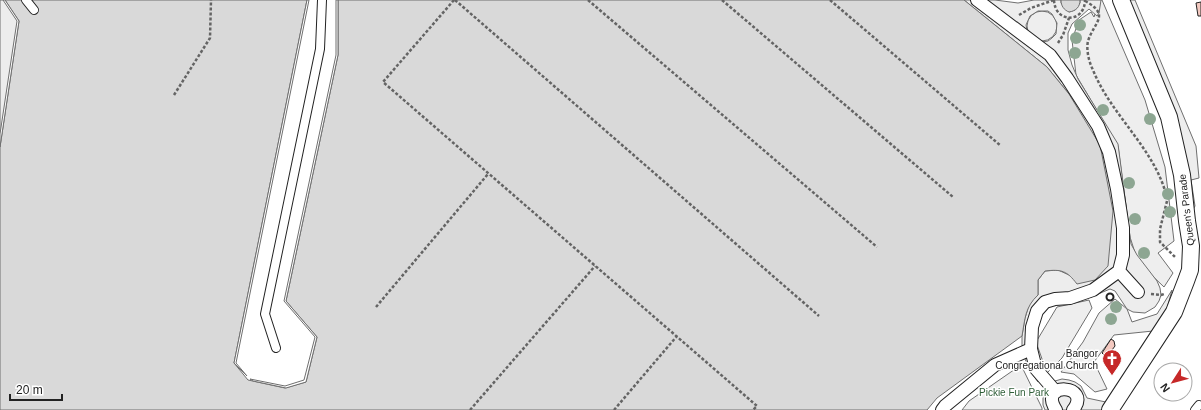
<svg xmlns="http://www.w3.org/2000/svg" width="1201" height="410" font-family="Arial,sans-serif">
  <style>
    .green { fill: #eee; stroke: #6f6f6f }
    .parking { fill: #ededed; stroke: #6f6f6f; fill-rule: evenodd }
    .water { fill: #d9d9d9; stroke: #6f6f6f }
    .pier { fill: #fff; stroke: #6f6f6f }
    .building { fill: #f3c9c0; stroke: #222 }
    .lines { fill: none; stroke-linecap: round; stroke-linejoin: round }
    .service-casing { stroke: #222; stroke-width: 10 }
    .pedestrian-casing { stroke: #222; stroke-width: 14 }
    .minor-casing { stroke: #222; stroke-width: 18 }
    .path { stroke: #646464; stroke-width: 2.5; stroke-dasharray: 3 2; stroke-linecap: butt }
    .service { stroke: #fff; stroke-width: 8 }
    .pedestrian { stroke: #fff; stroke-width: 12 }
    .minor { stroke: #fff; stroke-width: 16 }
    .wall { stroke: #222; stroke-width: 2 }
    .tree { fill: #8da692 }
    .labels { text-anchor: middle; stroke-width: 3; stroke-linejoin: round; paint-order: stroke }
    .street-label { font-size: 10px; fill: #222; stroke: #fff }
    .poi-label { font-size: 10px; fill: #222; stroke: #fff; text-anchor: end }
    .park-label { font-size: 10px; fill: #2f5e38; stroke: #fff }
  </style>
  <rect width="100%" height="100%" fill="#fff"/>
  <path class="green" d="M1100,0H1102L1145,100L1165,167L1174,241L1158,253L1173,273L1164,287L1138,262L1130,237L1118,146L1076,75L1072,40L1079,20L1091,12L1094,17Z
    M1027 26a15 15 0 1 1 30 0a15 15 0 1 1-30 0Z
    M1172,290L1166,312L1153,331L1114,335L1094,362L1107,389L1095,392L1074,374L1061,372L1083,342L1099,313L1115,299L1127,309L1132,322L1157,314Z
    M1089,300L1092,308L1062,358L1047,373L1036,342L1057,307Z
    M1021,365L1042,408V410H962L969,401Z"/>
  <path class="parking" d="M0,0H5L19,21L0,147Z
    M964,0H995L1018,3L1034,0H1061V3L1069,12L1075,10L1080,3V0H1101L1099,13L1097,16L1089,9L1072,24L1068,33V50L1072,65L1078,79L1118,144L1131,244L1137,255L1157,281L1160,288L1161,295L1159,301L1155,307L1145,313L1133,312L1127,309L1115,291L1110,289L1091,297L1052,303L1039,318L1036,342L1039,358L1042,368L1047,373L1038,382L1030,371L1025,359L1022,345V336L1025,318L1030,302L1038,295V280L1045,271L1058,270L1069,275V94L1047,67ZM1038,11H1048L1052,14L1057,23L1056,34L1052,38L1048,41L1042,42L1027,30L1026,25L1030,16Z
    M1121,0H1135L1196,146L1199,178L1191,180L1195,206L1187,221L1182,175Z
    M1062,379L1069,380L1075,382L1081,386L1087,398L1115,404L1110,410H1045L1043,405V398L1045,391L1050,385L1055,381Z"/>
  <path class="water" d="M5,0H307L234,363L248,380L285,388L306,382L317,337L286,301L338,55V0H964L1047,67L1069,94L1100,145L1113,211L1108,266L1095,280L1077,284C1067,271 1062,269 1045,271L1038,280V295C1025,307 1025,319 1022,336L937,398L927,410H0V147L19,21Z
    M1061,0H1080C1080,7 1076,11 1069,12C1064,10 1061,6 1061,0Z"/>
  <path class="pier" d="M3,0H5L19,21L0,147V134L17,21Z
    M307,0H309L236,363L247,376L234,363Z
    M336,0H338V55L286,301L317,337L306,382L286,388L253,381L250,379L285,386L304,380L315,337L284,301L336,55Z"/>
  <path class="building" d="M1201,2V16H1198L1196,3Z
    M1111,339L1114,341L1115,346L1109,354L1105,356L1102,353Z"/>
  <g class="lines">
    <defs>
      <path id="service" d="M26,0L34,10
        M276,348L265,314L320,49L322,0
        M1195,410L1199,405"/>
      <path id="pedestrian" d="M977,0L1050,55L1067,78L1098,126L1109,152L1117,189L1123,228V255L1119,271L1093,290L1070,298L1055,299L1045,302L1037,311L1032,327L1031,349L1036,369L1056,392
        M1119,271L1138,292
        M942,410L945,406L995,365L1031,349
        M1056,410C1037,381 1093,384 1073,410"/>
      <path id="minor" d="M1110,410L1174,312L1186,281L1190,270L1191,246L1187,221L1182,175L1169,117L1121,0"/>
    </defs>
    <use href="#service" class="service-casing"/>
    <use href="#pedestrian" class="pedestrian-casing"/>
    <use href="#minor" class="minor-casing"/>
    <path class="path" d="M454,0L383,82L757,406L753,410
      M455,0L819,316
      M588,0L877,247
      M722,0L953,197
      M830,0L1001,146
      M1054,0C1055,24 1085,23 1085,0
      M1085,1C1111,15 1094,22 1088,41C1086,50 1089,62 1093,70C1111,115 1153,147 1166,194
      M1019,15L1031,8L1054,0
      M1058,43L1063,35L1069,18
      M174,95L210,38L211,0
      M1167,201L1160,229V242L1175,257
      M1151,294L1161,295L1164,294
      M376,307L488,174
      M470,410L595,266
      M614,410L677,336"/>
    <use href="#service" class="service"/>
    <use href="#pedestrian" class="pedestrian"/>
    <use href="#minor" class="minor"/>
    <path class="wall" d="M1106.5 297a3.5 3.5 0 1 1 7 0a3.5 3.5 0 1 1-7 0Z"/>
  </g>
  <g class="tree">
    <circle cx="1080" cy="25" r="6"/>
    <circle cx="1076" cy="38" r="6"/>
    <circle cx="1075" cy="53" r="6"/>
    <circle cx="1103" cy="110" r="6"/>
    <circle cx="1150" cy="119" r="6"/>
    <circle cx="1129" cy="183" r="6"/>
    <circle cx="1168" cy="194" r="6"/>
    <circle cx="1170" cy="212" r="6"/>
    <circle cx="1135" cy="219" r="6"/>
    <circle cx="1144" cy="253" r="6"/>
    <circle cx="1116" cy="307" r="6"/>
    <circle cx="1111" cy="319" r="6"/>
  </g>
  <defs>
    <symbol id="church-pin" viewBox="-11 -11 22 30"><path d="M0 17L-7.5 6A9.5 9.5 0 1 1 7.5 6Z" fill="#c62828" stroke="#fff"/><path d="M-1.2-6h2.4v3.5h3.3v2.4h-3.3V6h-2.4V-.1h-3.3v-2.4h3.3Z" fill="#fff"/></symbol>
  </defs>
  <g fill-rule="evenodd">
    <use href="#church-pin" x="1101" y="348" width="22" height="30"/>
  </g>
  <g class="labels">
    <g class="street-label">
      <text transform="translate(1186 210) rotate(-97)" y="4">Queen's Parade</text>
    </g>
    <g class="poi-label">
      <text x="1098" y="357">Bangor<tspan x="1098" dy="12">Congregational Church</tspan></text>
    </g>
    <g class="park-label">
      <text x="1014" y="396">Pickie Fun Park</text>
    </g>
  </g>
  <g transform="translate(1173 382) rotate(234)"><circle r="19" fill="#ffffff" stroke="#a7a7a7"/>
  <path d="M0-3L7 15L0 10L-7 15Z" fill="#c62828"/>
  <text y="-6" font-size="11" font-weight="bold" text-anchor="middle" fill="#222222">N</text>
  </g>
  <path d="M10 394v6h52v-6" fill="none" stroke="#222222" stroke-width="2"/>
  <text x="16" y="394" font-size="12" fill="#222222" stroke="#ffffff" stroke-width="3" paint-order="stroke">20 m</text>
</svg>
